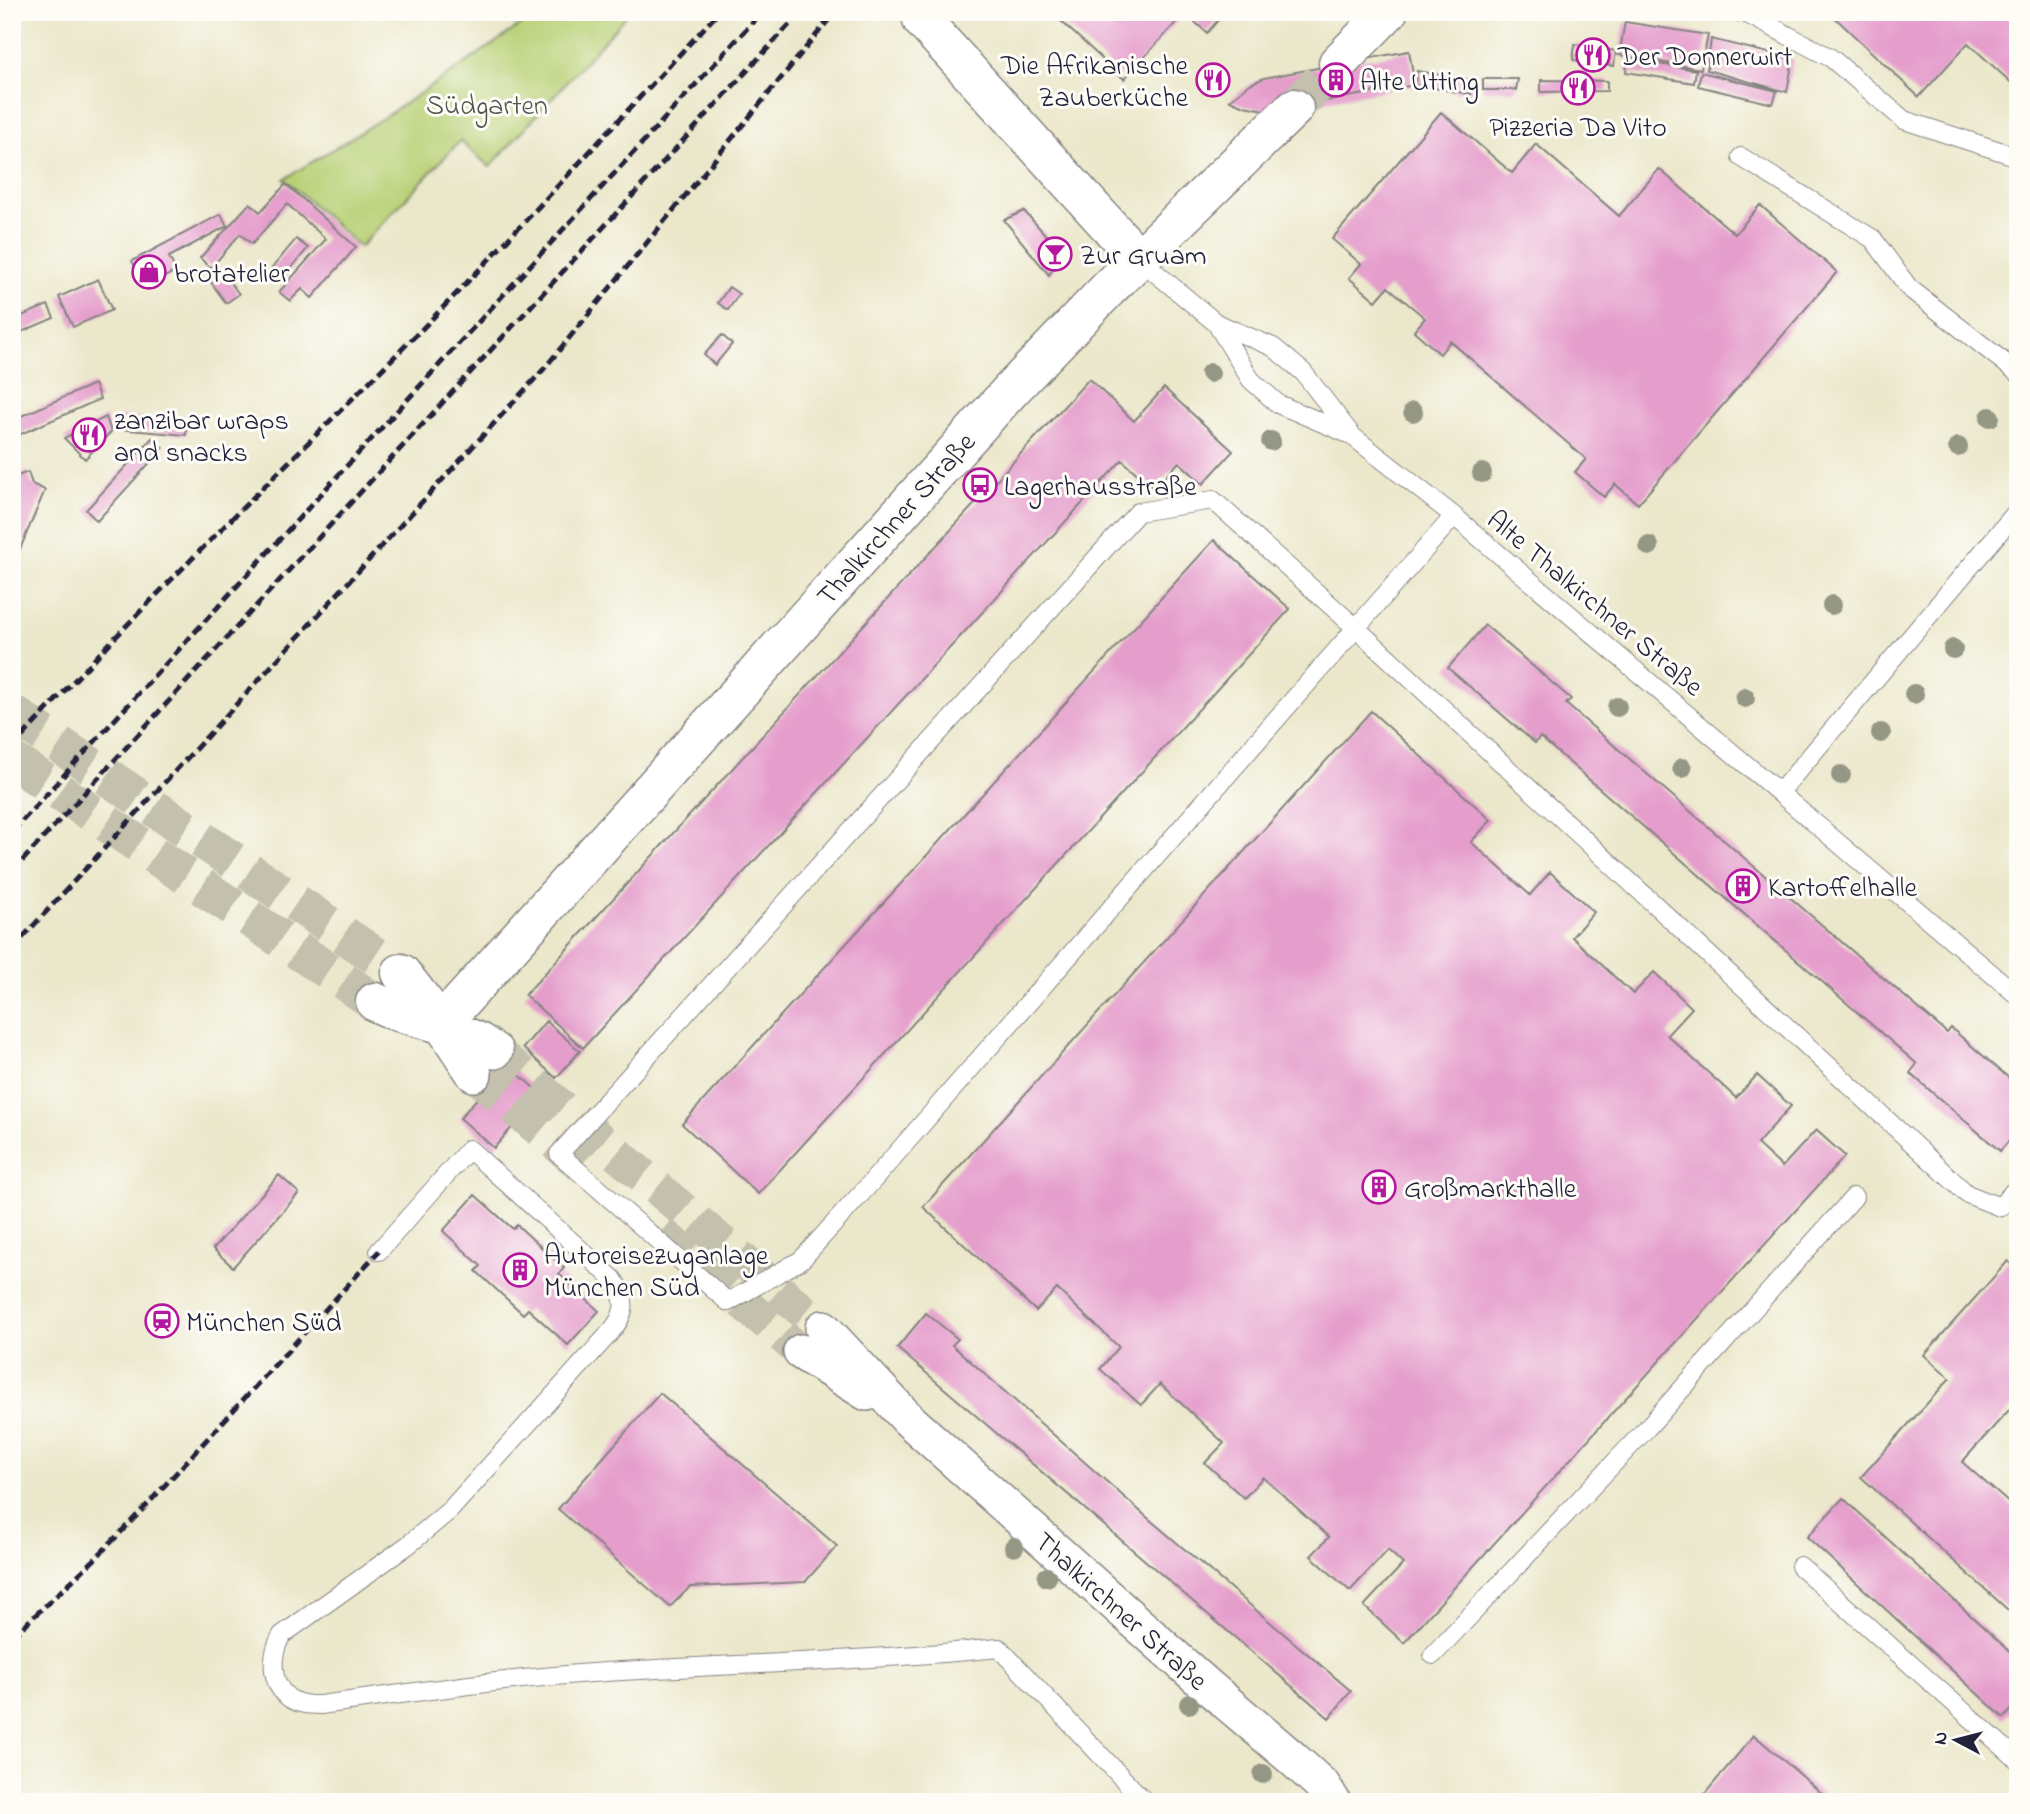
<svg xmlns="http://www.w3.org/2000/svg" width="2030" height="1814" font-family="'Indie Flower',sans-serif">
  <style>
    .green { fill: #b8d075; stroke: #6d7958; stroke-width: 2 }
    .building { fill: #e59dcc }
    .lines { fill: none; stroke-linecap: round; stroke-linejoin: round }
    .street-tunnel { stroke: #c3c0ad; stroke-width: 35; stroke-dasharray: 35 18; stroke-linecap: butt }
    .secondary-tunnel { stroke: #c3c0ad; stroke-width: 38; stroke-dasharray: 38 19; stroke-linecap: butt }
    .lane-casing { stroke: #868482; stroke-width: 20 }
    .street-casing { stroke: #868482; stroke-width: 38 }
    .secondary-casing { stroke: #868482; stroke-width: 41 }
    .lane { stroke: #fff; stroke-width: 18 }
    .street { stroke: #fff; stroke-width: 35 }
    .secondary { stroke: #fff; stroke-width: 38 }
    .rail { stroke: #22223b; stroke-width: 5; stroke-dasharray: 10 5; stroke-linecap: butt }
    .tree { fill: #959785 }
    .labels { text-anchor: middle; stroke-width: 6; stroke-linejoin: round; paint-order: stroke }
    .poi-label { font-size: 28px; fill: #22223b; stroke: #fdfcf7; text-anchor: start }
    .park-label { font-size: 28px; fill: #4f564c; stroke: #fdfcf7 }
    .street-label { font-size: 28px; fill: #22223b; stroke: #fdfcf7 }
  </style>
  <rect width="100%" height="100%" fill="#fdfcf7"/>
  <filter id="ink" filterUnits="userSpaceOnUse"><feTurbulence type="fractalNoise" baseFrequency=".0143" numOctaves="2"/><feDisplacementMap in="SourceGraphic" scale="14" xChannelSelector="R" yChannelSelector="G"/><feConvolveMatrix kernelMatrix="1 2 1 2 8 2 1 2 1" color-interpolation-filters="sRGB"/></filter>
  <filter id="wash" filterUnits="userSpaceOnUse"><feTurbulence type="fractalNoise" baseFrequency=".00686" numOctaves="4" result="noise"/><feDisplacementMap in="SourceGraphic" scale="28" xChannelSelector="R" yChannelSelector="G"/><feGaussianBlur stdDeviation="1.57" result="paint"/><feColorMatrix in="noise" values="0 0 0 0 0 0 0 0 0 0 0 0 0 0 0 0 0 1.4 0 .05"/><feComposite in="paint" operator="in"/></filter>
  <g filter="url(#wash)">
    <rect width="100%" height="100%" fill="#ebe7ca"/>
    <path class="green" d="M538,12H625L627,15L490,167L460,141L360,247L284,179C371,127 456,72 538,12Z"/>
    <g id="blocks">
      <path class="building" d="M1051,12H1225L1207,33L1185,13L1124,79Z
        M1829,12H2018V89L1968,43L1919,97Z
        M1625,22L1708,35L1701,69L1619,55Z
        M1711,39L1793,59L1787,92L1707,70Z
        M1575,44L1616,51L1614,66L1573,60Z
        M1409,51L1415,85L1270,111L1244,106L1230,100L1250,84L1264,78Z
        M1628,59L1696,70L1694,83L1626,72Z
        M1417,71L1474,80L1471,94L1415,85Z
        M1701,72L1777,91L1773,104L1698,86Z
        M1483,79H1518L1516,90H1483Z
        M1541,80L1607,81V91L1541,92Z
        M1441,112L1512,173L1536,144L1619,216L1659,169L1735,234L1760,205L1837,272L1638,504L1615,484L1604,497L1575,472L1586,459L1450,341L1440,354L1414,331L1425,318L1388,287L1376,301L1349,278L1361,264L1332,239Z
        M286,184L356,247L312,298L302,289L290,301L279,292L326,239L287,204L252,244L240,234L211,268L200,258L250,203L260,212Z
        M1024,211L1063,254L1049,275L1004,220Z
        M221,214L227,226L169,257L176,271L146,287L132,261Z
        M296,239L308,248L283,278L272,268Z
        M220,269L239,294L226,303L208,278Z
        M98,279L112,310L73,327L59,297Z
        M729,287L739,294L728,310L718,303Z
        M48,305L54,318L12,336V320Z
        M722,335L732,344L715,365L704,355Z
        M1089,379L1134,421L1164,388L1233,451L1203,484L1179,462L1154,489L1122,460L583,1048L525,995Z
        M94,384L100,399L12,438V420Z
        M119,416L187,421L186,435L118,429Z
        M106,417L111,432L85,459L64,438Z
        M152,438L163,448L97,521L86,510Z
        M28,472L32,484L45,490L12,568V478Z
        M1214,540L1290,609L758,1194L682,1124Z
        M1485,625L1571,699L1566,704L1947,1033L1951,1028L2018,1086V1131L2000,1151L1910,1073L1917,1064L1540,737L1535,743L1448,668Z
        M1371,711L1491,820L1471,842L1530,895L1550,872L1594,912L1572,937L1633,994L1654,972L1692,1008L1667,1035L1736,1098L1757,1075L1791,1106L1757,1144L1782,1167L1816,1130L1845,1156L1404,1643L1364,1606L1403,1564L1388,1550L1350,1591L1311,1556L1329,1537L1263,1477L1244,1498L1205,1463L1224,1443L1160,1384L1141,1405L1100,1369L1119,1347L1057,1289L1036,1311L923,1207Z
        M546,1021L580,1051L556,1078L523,1048Z
        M507,1064L541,1094L494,1148L460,1118Z
        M279,1175L299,1193L233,1267L213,1249Z
        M475,1195L513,1229L517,1225L564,1268L559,1274L599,1311L568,1345L528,1309L523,1314L476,1271L481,1266L443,1231Z
        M2018,1259V1400L1962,1462L2018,1511V1619L1861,1477L1950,1378L1924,1355L2008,1261L2012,1265Z
        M926,1313L958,1339L952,1345L1149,1519L1351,1691L1329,1718L897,1348Z
        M660,1393L837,1546L805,1582L690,1587L670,1607L558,1509Z
        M1843,1498L2018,1659V1703L2004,1718L1807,1537Z
        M1754,1735L1832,1802H1698Z"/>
    </g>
  </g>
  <g filter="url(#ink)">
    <use href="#blocks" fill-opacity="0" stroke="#868482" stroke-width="2"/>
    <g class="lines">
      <path class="street-tunnel" d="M495,1051L823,1328
        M474,1074L592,1174
        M661,1233L801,1352"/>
      <path class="secondary-tunnel" d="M1294,108L1338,63
        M12,713L401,973
        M12,760L375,1002"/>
      <defs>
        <path id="lane" d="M1739,12L1749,15L1831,58L1904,120L2018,157
          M1741,157L1873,239L1909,288L2018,373
          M1139,259L1216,323L1251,380L1278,404L1351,435L1454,516L2018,996
          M1216,323L1273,347L1303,372L1350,433
          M1454,516L868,1186L801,1260L728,1302L559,1154L1138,512L1213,500L1356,628L1967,1194L2000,1207L2018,1186
          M1780,792L2018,510
          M379,1251L469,1149L613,1279C629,1301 626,1315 608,1335L450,1510L408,1545L282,1635C267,1659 271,1698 304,1704C309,1705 315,1705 321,1705C416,1692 510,1678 606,1672C737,1664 868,1661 999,1648L1145,1802
          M1800,1566L2018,1760
          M1433,1655L1647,1428L1854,1197"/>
        <path id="street" d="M441,1024L480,1041L495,1051
          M441,1024L474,1074
          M823,1328L908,1419L1205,1684L1292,1758L1323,1786L1333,1802
          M801,1352L867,1393"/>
        <path id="secondary" d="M922,20L1139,259
          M1338,63L1388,12
          M401,973L441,1024
          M375,1002L395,1011L441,1024
          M441,1024L1010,391L1108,289L1294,108"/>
      </defs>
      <use href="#lane" class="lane-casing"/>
      <use href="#street" class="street-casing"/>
      <use href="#secondary" class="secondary-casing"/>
      <use href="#lane" class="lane"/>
      <use href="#street" class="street"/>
      <use href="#secondary" class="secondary"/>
      <path class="rail" d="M12,748C142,604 282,470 419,332C521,228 619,119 719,12
        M12,832L762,12
        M12,872L801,12
        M12,949L543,370L835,12
        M12,1637L94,1560L145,1507L379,1251"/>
    </g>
    <g class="tree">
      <circle cx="1210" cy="373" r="10"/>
      <circle cx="1413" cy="412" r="10"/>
      <circle cx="1990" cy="417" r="10"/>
      <circle cx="1271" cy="441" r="10"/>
      <circle cx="1958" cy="447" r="10"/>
      <circle cx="1482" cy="473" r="10"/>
      <circle cx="1649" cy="546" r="10"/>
      <circle cx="1832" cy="605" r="10"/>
      <circle cx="1953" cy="649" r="10"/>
      <circle cx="1914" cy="694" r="10"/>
      <circle cx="1745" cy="698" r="10"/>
      <circle cx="1617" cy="707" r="10"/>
      <circle cx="1881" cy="733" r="10"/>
      <circle cx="1682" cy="768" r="10"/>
      <circle cx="1841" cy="775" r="10"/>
      <circle cx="1014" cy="1547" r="10"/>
      <circle cx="1047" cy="1577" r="10"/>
      <circle cx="1189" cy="1704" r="10"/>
      <circle cx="1263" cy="1774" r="10"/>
    </g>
  </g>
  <defs>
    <symbol id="restaurant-ring" viewBox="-11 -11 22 22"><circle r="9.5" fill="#fdfcf7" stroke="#b5179e" stroke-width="1.5"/><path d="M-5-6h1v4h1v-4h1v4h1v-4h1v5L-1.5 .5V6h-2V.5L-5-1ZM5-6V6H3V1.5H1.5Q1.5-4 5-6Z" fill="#b5179e"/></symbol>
    <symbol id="building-ring" viewBox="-11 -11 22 22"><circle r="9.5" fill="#fdfcf7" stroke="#b5179e" stroke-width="1.5"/><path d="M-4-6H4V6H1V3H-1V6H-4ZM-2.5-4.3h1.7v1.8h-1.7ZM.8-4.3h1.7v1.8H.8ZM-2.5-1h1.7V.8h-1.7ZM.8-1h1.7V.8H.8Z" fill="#b5179e"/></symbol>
    <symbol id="bar-ring" viewBox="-11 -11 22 22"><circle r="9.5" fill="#fdfcf7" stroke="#b5179e" stroke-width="1.5"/><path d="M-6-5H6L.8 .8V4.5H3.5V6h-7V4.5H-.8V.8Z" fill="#b5179e"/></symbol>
    <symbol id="shop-ring" viewBox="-11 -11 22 22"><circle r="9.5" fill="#fdfcf7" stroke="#b5179e" stroke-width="1.5"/><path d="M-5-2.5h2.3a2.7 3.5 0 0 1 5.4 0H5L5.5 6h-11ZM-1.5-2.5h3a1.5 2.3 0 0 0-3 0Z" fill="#b5179e"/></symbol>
    <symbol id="bus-ring" viewBox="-11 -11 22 22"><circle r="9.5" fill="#fdfcf7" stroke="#b5179e" stroke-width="1.5"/><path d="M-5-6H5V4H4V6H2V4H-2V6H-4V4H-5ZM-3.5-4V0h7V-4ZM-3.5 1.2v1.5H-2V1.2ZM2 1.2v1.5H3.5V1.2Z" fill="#b5179e"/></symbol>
    <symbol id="station-ring" viewBox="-11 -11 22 22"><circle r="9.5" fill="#fdfcf7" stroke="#b5179e" stroke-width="1.5"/><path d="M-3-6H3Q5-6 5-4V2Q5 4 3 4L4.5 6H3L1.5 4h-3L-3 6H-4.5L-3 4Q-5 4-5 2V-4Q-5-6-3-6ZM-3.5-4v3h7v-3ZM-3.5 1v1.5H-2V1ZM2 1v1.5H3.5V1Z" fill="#b5179e"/></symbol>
  </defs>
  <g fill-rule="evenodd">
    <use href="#restaurant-ring" x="1574" y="36" width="38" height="38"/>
    <use href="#restaurant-ring" x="1194" y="61" width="38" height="38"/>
    <use href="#building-ring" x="1317" y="61" width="38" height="38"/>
    <use href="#restaurant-ring" x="1559" y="69" width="38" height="38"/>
    <use href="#bar-ring" x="1036" y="235" width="38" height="38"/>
    <use href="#shop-ring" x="130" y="253" width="38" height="38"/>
    <use href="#restaurant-ring" x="70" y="416" width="38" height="38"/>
    <use href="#bus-ring" x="961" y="466" width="38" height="38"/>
    <use href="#building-ring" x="1724" y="867" width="38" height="38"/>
    <use href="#building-ring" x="1360" y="1168" width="38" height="38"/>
    <use href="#building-ring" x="501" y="1251" width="38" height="38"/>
    <use href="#station-ring" x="143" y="1302" width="38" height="38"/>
  </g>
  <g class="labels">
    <g class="poi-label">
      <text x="1618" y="65">Der Donnerwirt</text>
      <text x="1188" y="74" text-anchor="end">Die Afrikanische<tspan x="1188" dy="32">Zauberküche</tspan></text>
      <text x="1360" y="90">Alte Utting</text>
      <text x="1578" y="136" text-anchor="middle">Pizzeria Da Vito</text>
      <text x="1080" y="264">Zur Gruam</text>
      <text x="174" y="282">brotatelier</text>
      <text x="114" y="429">zanzibar wraps<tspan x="114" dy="32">and snacks</tspan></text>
      <text x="1004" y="495">Lagerhausstraße</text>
      <text x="1768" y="896">Kartoffelhalle</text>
      <text x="1404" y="1197">Großmarkthalle</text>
      <text x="544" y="1264">Autoreisezuganlage<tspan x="544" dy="32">München Süd</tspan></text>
      <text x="186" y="1331">München Süd</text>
    </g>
    <g class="park-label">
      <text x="487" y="114">Südgarten</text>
    </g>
    <g class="street-label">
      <text transform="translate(895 518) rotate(-48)" y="10">Thalkirchner Straße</text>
      <text transform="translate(1596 602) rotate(40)" y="10">Alte Thalkirchner Straße</text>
      <text transform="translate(1122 1610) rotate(42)" y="10">Thalkirchner Straße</text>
    </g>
  </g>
  <rect width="2030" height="1814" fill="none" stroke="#fdfcf7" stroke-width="42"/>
  <g transform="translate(1956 1740) rotate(277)" stroke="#fdfcf7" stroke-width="5" paint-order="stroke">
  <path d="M0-5L12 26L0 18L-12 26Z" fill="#22223b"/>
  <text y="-10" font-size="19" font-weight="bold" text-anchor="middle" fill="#22223b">N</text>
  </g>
</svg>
